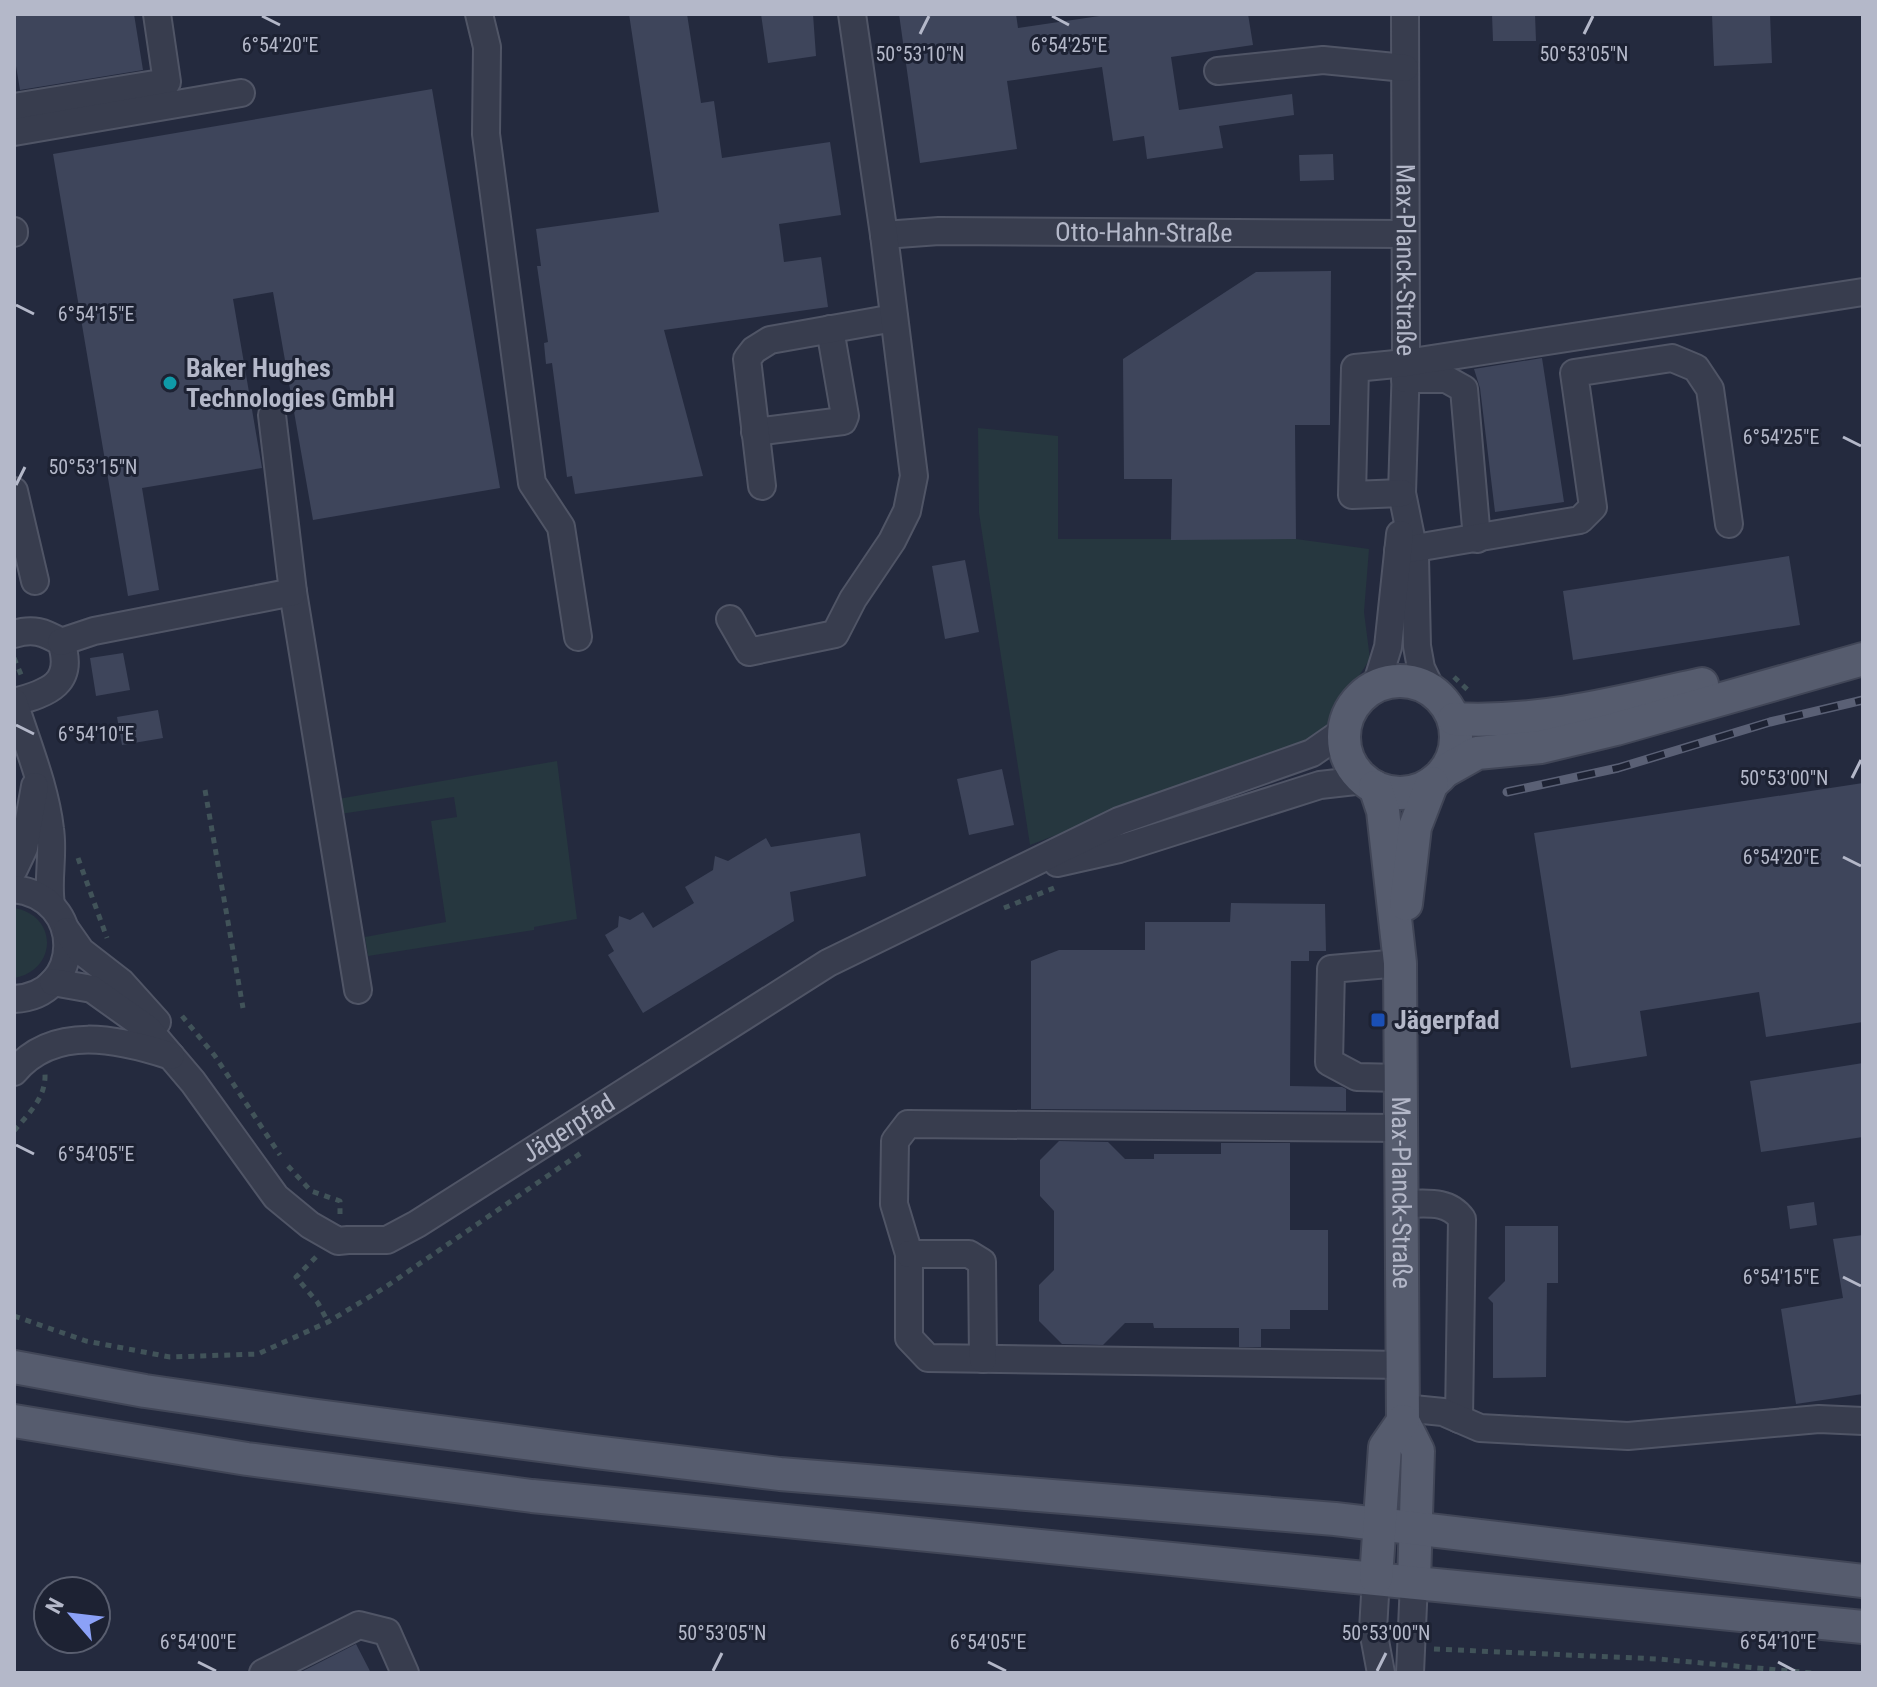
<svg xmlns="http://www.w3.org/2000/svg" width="1877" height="1687" font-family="'Roboto Condensed',sans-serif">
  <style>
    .green { fill: #26373f }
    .building { fill: #3e455b }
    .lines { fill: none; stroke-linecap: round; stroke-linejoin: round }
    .minor-casing { stroke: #505566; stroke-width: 30 }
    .major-casing { stroke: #414657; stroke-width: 36 }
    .path { stroke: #415359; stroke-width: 5; stroke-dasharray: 6 6; stroke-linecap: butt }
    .minor { stroke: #383d4e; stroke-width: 26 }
    .major { stroke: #565c6e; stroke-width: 32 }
    .rail-casing { stroke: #5a6075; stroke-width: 9 }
    .rail { stroke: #1d2233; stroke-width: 6; stroke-dasharray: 18; stroke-linecap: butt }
    .ticks { fill: none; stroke: #b4b8c9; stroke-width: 3 }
    .culture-dot { fill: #0f9aa8; stroke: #1d2233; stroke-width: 3 }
    .transit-dot { fill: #1a4fb4; stroke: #1d2233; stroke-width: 3 }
    .labels { text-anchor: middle; stroke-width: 6; stroke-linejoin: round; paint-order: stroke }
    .street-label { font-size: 26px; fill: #b4b8c9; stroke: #1d2233 }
    .poi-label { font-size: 26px; font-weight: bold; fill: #b4b8c9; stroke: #1d2233; text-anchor: start }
    .ticks-label { font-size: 20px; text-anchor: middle; fill: #b4b8c9; stroke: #1d2233; stroke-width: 6; stroke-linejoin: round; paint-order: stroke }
  </style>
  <rect width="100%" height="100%" fill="#242a3e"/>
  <path class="green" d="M978,428L1058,436V539H1296L1369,549L1364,612L1370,659L1326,726L1298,751L1171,791L1030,845L979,513Z
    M557,761L577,919L534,927V930L368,956L365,937L446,922L431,821L457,817L454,797L340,814L338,799Z
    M14,908C58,915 58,970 14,978Z"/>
  <path class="building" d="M14,14H134L143,70L20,90L14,54Z
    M629,14H687L701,103L714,101L722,158L830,142L841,215L779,224L784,262L821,257L828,307L664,330L703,476L575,494L572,476L567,477L552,363L546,364L545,354L544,343L548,342L537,266H541L536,229L659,212Z
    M761,14H813L816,56L768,63Z
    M899,14H1016L1018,28L1113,14H1248L1253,45L1171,57L1179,110L1292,94L1294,115L1219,126L1223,148L1147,159L1144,136L1113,141L1102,67L1007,81L1017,149L920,163Z
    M1492,14H1535L1536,41H1493Z
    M1712,14H1770L1772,63L1714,66Z
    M432,89L500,488L313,520L273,292L233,299L262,468L142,488L159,590L128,596L53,154Z
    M1333,154L1334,180L1300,181L1299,155Z
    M1331,271L1330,425H1295L1296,539L1171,540L1172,479H1124L1123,359L1256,272Z
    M1542,358L1564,502L1495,512L1480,388L1474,369Z
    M1789,556L1800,625L1573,660L1563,591Z
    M965,560L979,632L945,639L932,566Z
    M123,653L130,690L96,696L90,658Z
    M158,710L163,738L122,745L117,717Z
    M1002,769L1014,825L969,835L957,779Z
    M1863,783V1022L1766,1037L1759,992L1640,1011L1647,1056L1571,1068L1534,833Z
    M860,833L866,876L790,892L794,921L643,1013L608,955L614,951L605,935L618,927L619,916L630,920L643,912L653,928L694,903L685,887L713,870L715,856L728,861L766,838L771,847Z
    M1231,903L1325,904L1326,951H1309V961H1291L1290,1086L1342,1087L1346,1089V1111L1031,1109V961L1059,950H1145V922H1230Z
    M1863,1063V1137L1761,1152L1750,1081Z
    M1059,1141L1108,1142L1125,1159H1154V1154H1221V1143H1290V1230H1328V1310H1290V1329H1261V1347H1239V1328H1154L1153,1323H1125L1103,1345L1062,1344L1039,1321V1285L1054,1270V1211L1040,1196V1160Z
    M1814,1202L1817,1225L1790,1229L1787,1206Z
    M1505,1226H1558V1283H1547L1546,1377L1493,1378V1303L1488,1298L1505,1281Z
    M1863,1235V1394L1796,1404L1781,1309L1843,1298L1833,1239Z
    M356,1644L371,1673H299Z"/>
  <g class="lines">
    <defs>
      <g id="minor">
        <path d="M479,14L487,47L486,134L532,483L561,527L578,637"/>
        <path id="s1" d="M1405,14L1406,363L1402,493L1415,557L1417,646L1421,668L1431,689"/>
        <path d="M1218,71L1323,60L1405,68"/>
        <path d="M14,107L167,82L157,14"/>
        <path d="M14,132L241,93"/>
        <path d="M14,231V233"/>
        <path id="s2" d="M884,235L939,231L1405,234"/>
        <path d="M1405,379H1446L1464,389L1477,539"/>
        <path d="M755,432L843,421L845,416L830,329"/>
        <path d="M762,486L747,359L754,350L770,340L894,318"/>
        <path d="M14,491L35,581"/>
        <path d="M1402,493L1352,495L1355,368L1406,363L1863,292"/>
        <path d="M1398,551L1580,520L1593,507L1574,373L1672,358L1696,368L1710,389L1729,524"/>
        <path d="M293,592L358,990"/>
        <path d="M730,619L749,652L835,634L853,599L892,541L907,511L914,476L884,235L852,14"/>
        <path d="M14,634C33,628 44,632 61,642C75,683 49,693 14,702"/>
        <path d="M61,642L94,631L293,592L272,415"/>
        <path d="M1376,686L1388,647L1400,534"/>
        <path d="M14,702C27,744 45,786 50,829C54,855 47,879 51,905"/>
        <path d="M1057,863L1119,849L1320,785L1364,780"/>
        <path d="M14,869L24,848L35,786"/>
        <path d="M14,889C86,897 84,996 14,999"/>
        <path d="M67,931L81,951L121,982L157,1022"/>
        <path d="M1400,963L1331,969L1329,1062L1357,1077L1401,1078"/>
        <path id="s3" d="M53,982L92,989L148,1029L193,1082L276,1197L310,1225L338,1241L348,1240H387L417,1224L828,963L1119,821L1312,753L1345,730"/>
        <path d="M14,1072C54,1024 119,1039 171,1056"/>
        <path d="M1402,1128L908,1124L895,1141L894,1204L909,1254V1338L928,1358L1404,1365"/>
        <path d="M1403,1204C1424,1204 1448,1199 1462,1219L1459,1419"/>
        <path d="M909,1254H969L982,1262L983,1359"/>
        <path d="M1403,1408L1443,1412L1480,1428L1628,1436L1819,1419L1863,1421"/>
        <path d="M1376,1578L1373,1630L1381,1673"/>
        <path d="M263,1673L359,1625L387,1632L405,1673"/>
        <path d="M1410,1673L1414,1582"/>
      </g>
      <g id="major">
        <circle cx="1400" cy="737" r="56"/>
        <path d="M1454,719C1538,724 1621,702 1702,684"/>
        <path d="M1445,771L1477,753L1541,747L1616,729L1863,659"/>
        <path id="s4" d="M1375,787L1383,811L1400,963L1403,1421L1418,1451L1414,1582"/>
        <path d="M1406,904L1415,827L1432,783"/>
        <path d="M14,1367L145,1391L310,1415L586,1451L780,1474L1335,1519L1863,1581"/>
        <path d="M14,1421L247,1459L532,1496L1863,1627"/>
        <path d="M1376,1578L1385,1447L1403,1421"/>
      </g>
    </defs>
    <use href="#minor" class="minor-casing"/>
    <use href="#major" class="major-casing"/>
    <path class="path" d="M14,658L22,677
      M1454,677L1470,692
      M205,790L243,1008
      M78,858L107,938
      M1004,908L1054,888
      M182,1016L215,1056L280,1155
      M14,1131C28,1114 46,1098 45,1074
      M288,1166L311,1191L340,1201V1214
      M316,1257L296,1277L318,1303L328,1322
      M14,1316L86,1341L170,1357L258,1354L328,1322L384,1288L581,1153
      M1434,1649L1658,1659L1812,1673"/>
    <use href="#minor" class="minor"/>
    <use href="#major" class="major"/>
    <defs>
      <path id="rail" d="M1507,792L1618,768L1770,722L1863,700"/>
    </defs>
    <use href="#rail" class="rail-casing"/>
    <use href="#rail" class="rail"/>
  </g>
  <path class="ticks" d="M262,16L280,25M1052,16L1069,25M920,34L929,16M1584,34L1593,16M16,305L34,314M1843,437L1861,446M16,485L25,467M16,725L34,734M1852,778L1861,760M1843,857L1861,866M16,1145L34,1154M1843,1277L1861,1286M198,1662L216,1671M988,1662L1006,1671M1778,1662L1795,1671M713,1671L722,1653M1377,1671L1386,1653"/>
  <circle class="culture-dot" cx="170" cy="383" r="8"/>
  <rect class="transit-dot" x="1370" y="1012" width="16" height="16" rx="4"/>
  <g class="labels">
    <g class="street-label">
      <text dy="9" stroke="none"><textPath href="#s2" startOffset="260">Otto-Hahn-Straße</textPath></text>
      <text dy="9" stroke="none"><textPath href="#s1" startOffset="246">Max-Planck-Straße</textPath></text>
      <text dy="9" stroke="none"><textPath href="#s3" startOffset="658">Jägerpfad</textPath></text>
      <text dy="9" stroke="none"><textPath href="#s4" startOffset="408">Max-Planck-Straße</textPath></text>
    </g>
    <g class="poi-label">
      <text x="186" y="377">Baker Hughes<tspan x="186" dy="30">Technologies GmbH</tspan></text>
      <text x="1394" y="1029">Jägerpfad</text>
    </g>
  </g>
  <g class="ticks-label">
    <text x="280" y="52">6°54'20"E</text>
    <text x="1069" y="52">6°54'25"E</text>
    <text x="920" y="61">50°53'10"N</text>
    <text x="1584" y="61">50°53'05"N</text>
    <text x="96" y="321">6°54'15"E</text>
    <text x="1781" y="444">6°54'25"E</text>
    <text x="93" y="474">50°53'15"N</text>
    <text x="96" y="741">6°54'10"E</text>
    <text x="1784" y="785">50°53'00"N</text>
    <text x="1781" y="864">6°54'20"E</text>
    <text x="96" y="1161">6°54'05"E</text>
    <text x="1781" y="1284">6°54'15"E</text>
    <text x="722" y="1640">50°53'05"N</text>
    <text x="1386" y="1640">50°53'00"N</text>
    <text x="198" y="1649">6°54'00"E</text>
    <text x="988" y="1649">6°54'05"E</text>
    <text x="1778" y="1649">6°54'10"E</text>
  </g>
  <rect width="1877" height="1687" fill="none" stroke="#b4b8c9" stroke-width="32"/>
  <g transform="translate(72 1615) rotate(298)"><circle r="38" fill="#1d2233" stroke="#595e6f" stroke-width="2"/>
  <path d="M0-6L14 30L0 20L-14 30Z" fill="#8ba1f7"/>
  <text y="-12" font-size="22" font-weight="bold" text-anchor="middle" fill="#b4b8c9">N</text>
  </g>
</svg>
